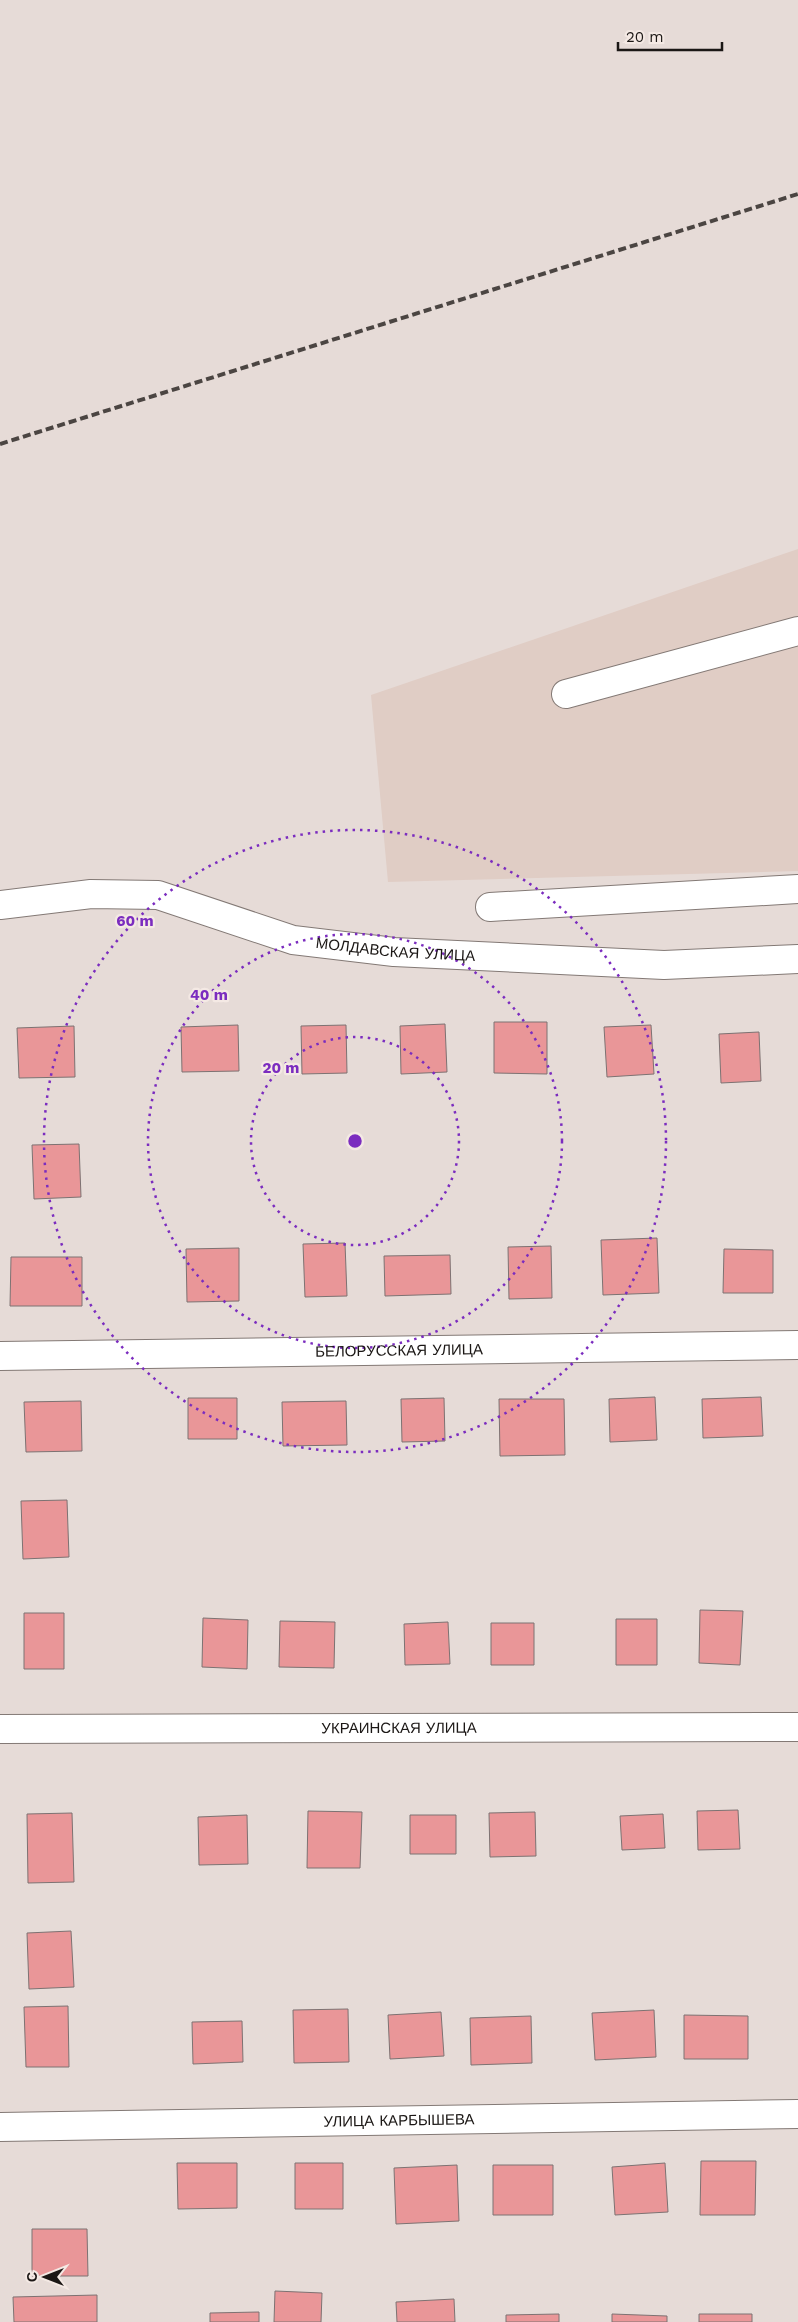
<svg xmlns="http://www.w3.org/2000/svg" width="798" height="2322" font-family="'Work Sans',sans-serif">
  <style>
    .built { fill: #e0cdc5 }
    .building { fill: #e99698; stroke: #7d7272 }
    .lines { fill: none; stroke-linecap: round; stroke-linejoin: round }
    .minor-casing { stroke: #837975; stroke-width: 30 }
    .minor { stroke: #fff; stroke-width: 28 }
    .rail { stroke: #4b4542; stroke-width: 4; stroke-dasharray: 8 4; stroke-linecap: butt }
    .ring { fill: none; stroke: #7b2cbf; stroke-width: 2.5; stroke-dasharray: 2.5 5 }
    .labels { text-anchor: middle; stroke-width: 4.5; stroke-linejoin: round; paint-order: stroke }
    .street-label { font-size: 15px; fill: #1b1715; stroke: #f4e9e4 }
    .centre { fill: #7b2cbf; stroke: #f4e9e4; stroke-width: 2.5 }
    .ring-label { font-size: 15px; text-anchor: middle; font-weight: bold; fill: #7b2cbf; stroke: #f4e9e4; stroke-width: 4.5; stroke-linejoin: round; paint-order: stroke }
  </style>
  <rect width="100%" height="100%" fill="#e6dbd7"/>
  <path class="built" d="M798,549V871L388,882L371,695Z"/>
  <path class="building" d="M494,1022H547V1074L494,1073Z
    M445,1024L447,1072L401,1074L400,1026Z
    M238,1025L239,1071L182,1072L181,1027Z
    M346,1025L347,1073L302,1074L301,1026Z
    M651,1025L654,1074L607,1077L604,1027Z
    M74,1026L75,1077L19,1078L17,1028Z
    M759,1032L761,1081L721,1083L719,1034Z
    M79,1144L81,1197L34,1199L32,1145Z
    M657,1238L659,1293L603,1295L601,1240Z
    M345,1243L347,1296L305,1297L303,1244Z
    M551,1246L552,1298L509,1299L508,1247Z
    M239,1248V1301L187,1302L186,1249Z
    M724,1249L773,1250V1293H723Z
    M450,1255L451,1294L385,1296L384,1256Z
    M11,1257H82V1306H10Z
    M655,1397L657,1440L610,1442L609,1399Z
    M761,1397L763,1436L703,1438L702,1399Z
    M188,1398H237V1439H188Z
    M444,1398L445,1441L402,1442L401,1399Z
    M499,1399H564L565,1455L500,1456Z
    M81,1401L82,1451L26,1452L24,1402Z
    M346,1401L347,1445L283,1446L282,1402Z
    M67,1500L69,1557L23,1559L21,1501Z
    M700,1610L743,1611L740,1665L699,1663Z
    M24,1613H64V1669H24Z
    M203,1618L248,1620L247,1669L202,1667Z
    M616,1619H657V1665H616Z
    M280,1621L335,1622L334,1668L279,1667Z
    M448,1622L450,1664L405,1665L404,1624Z
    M491,1623H534V1665H491Z
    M738,1810L740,1849L698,1850L697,1811Z
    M308,1811L362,1812L360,1868H307Z
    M535,1812L536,1856L490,1857L489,1813Z
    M72,1813L74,1882L28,1883L27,1814Z
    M663,1814L665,1848L622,1850L620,1816Z
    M247,1815L248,1864L199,1865L198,1817Z
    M410,1815H456V1854H410Z
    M71,1931L74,1987L29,1989L27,1933Z
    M68,2006L69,2067H26L24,2007Z
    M348,2009L349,2062L294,2063L293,2010Z
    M654,2010L656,2057L595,2060L592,2013Z
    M441,2012L444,2056L390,2059L388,2015Z
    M684,2015L748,2016V2059H684Z
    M531,2016L532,2063L471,2065L470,2018Z
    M242,2021L243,2062L193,2064L192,2022Z
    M701,2161H756L755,2215H700Z
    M177,2163H237V2208L178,2209Z
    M295,2163H343V2209H295Z
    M665,2163L668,2212L615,2215L612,2167Z
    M457,2165L459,2221L396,2224L394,2168Z
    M493,2165H553V2215H493Z
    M32,2229H87L88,2276H32Z
    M275,2291L322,2293L321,2322H274Z
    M97,2295V2322H14L13,2297Z
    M454,2299L455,2322H397L396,2302Z
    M259,2312V2322H210V2313Z
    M559,2314V2322H506V2315Z
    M612,2314L667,2316V2322H612Z
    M699,2314H752V2322H699Z"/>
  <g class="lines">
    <defs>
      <g id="minor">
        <path d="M566,694L798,631"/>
        <path id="s1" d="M0,905L91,894L158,895L293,940L394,952L664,965L798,959"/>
        <path d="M490,907L798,889"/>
        <path id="s2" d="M0,1356L798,1345"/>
        <path id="s3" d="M0,1729L798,1727"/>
        <path id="s4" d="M0,2127L798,2114"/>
      </g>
    </defs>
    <use href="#minor" class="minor-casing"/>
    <use href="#minor" class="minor"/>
    <path class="rail" d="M0,444L798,194"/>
  </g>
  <g class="ring">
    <circle cx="355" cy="1141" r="104"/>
    <circle cx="355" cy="1141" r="207"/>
    <circle cx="355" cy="1141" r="311"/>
  </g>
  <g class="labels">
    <g class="street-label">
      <text dy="5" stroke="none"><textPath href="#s1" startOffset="404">МОЛДАВСКАЯ УЛИЦА</textPath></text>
      <text dy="5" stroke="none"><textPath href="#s2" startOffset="399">БЕЛОРУССКАЯ УЛИЦА</textPath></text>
      <text dy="5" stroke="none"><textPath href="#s3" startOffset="399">УКРАИНСКАЯ УЛИЦА</textPath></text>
      <text dy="5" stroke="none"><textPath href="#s4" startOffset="399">УЛИЦА КАРБЫШЕВА</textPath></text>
    </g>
  </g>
  <circle cx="355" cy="1141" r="8" class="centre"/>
  <g class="ring-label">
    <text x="135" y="926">60 m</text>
    <text x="209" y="1000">40 m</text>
    <text x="281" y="1073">20 m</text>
  </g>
  <g transform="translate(45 2277) rotate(270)" stroke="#f4e9e4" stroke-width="4" paint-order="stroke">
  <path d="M0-4L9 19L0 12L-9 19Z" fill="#1b1715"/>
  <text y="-8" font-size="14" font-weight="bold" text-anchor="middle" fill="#1b1715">С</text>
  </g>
  <path d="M618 42v8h104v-8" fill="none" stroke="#1b1715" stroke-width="2.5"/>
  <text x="626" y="42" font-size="15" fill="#1b1715" stroke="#f4e9e4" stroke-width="4" paint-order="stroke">20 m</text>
</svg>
